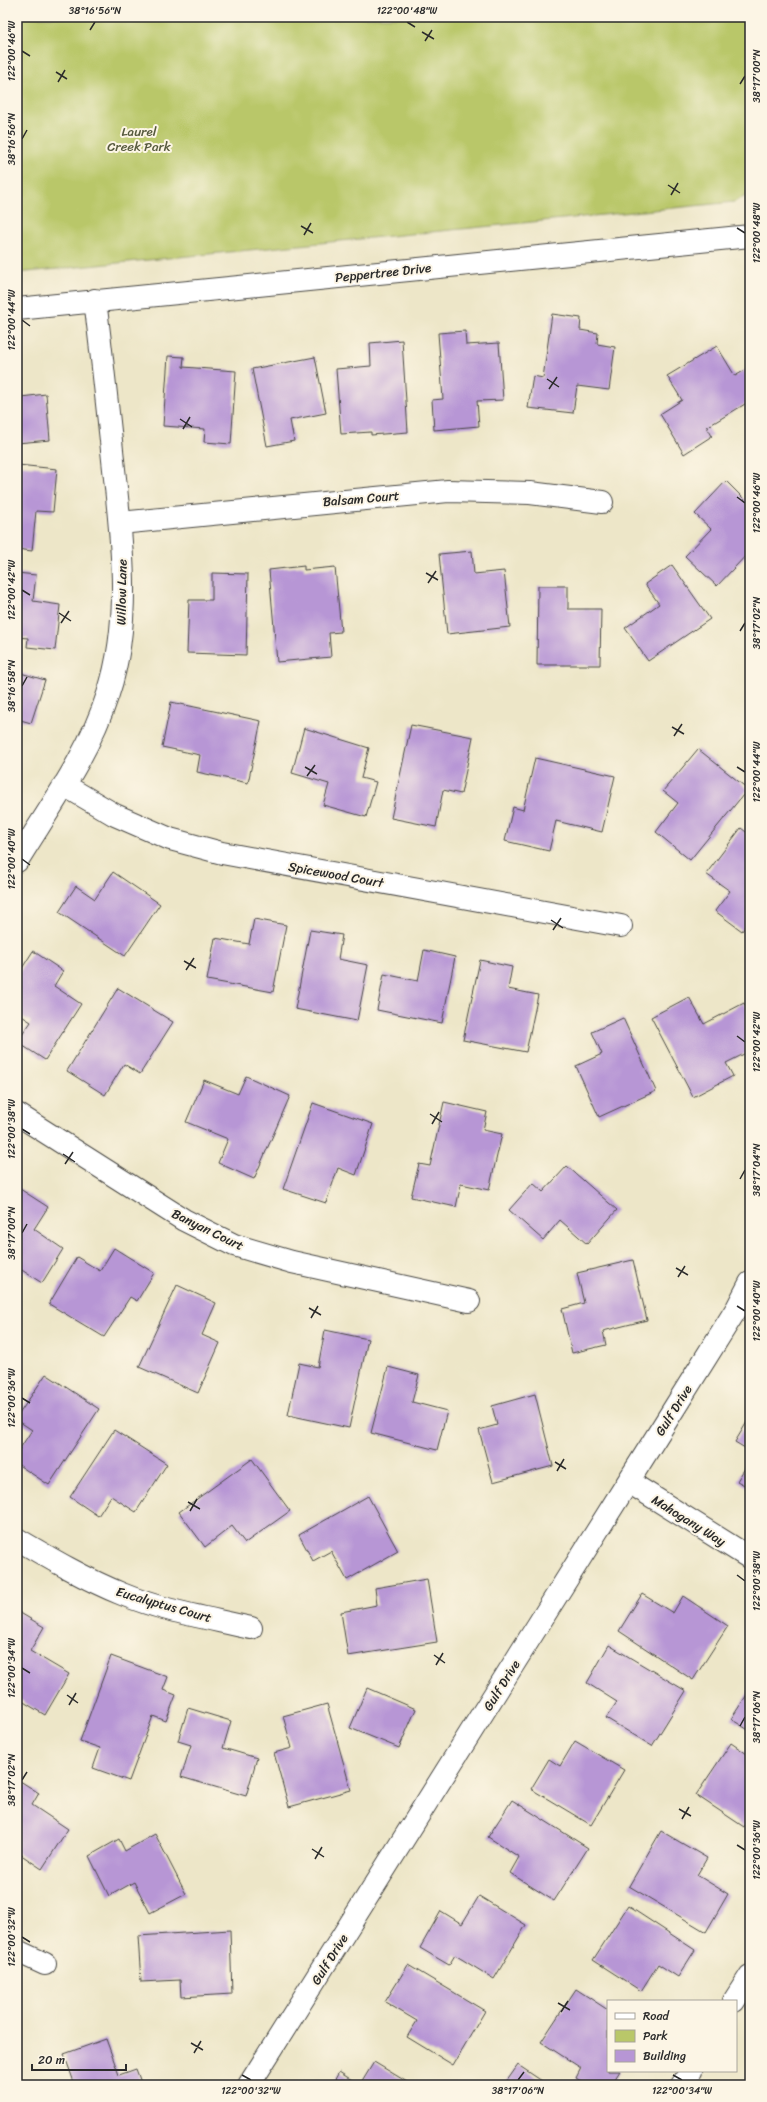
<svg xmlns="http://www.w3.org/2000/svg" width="767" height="2102" font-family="Sriracha,sans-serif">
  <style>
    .green { fill: #b9c769; stroke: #72794a }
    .building { fill: #b796d5 }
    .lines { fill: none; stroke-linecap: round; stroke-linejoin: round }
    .street-casing { stroke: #484743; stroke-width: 24 }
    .street { stroke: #fff; stroke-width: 22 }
    .ticks { fill: none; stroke: #2b2b2b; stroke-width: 1.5 }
    .labels { text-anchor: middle; stroke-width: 4; stroke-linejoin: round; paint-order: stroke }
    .park-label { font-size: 13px; fill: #565a3e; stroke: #fcf5e5 }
    .street-label { font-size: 13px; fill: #2b2b2b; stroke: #fcf5e5 }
    .neatline { fill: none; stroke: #2b2b2b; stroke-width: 1.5 }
    .ticks-label { font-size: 10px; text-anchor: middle; fill: #2b2b2b }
  </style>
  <rect width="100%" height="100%" fill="#fcf5e5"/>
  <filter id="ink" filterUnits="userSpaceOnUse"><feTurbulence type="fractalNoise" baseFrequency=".025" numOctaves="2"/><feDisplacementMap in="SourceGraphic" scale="8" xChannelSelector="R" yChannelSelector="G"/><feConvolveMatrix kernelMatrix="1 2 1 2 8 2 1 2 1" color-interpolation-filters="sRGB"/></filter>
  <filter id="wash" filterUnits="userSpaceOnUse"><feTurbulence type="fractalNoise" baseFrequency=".012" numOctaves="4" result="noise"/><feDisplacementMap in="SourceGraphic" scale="16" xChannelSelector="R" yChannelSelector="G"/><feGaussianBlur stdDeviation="0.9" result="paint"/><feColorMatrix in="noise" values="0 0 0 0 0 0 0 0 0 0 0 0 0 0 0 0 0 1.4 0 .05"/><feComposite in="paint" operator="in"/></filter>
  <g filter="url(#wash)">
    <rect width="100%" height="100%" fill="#ede6c8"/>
    <path class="green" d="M17,17H744L750,81V188L746,196L734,202L17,273Z"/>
    <g id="blocks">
      <path class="building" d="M552,314L581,318L580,330L598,333L597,344L615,347L609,390L577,386L573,413L528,408L533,376L543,378Z
        M465,331L466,345L499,343L503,400L477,401L479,426L434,430L432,400L443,399L438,333Z
        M402,340L408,432L371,435V432L341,434L336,369L371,366L370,343Z
        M717,346L735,376L747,369L750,373V401L707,427L712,436L684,454L660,414L682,400L667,376Z
        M168,356L184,357L183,367L236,371L231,444L204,442L205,429L163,426Z
        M315,357L326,413L290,420L294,441L267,446L252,369Z
        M17,368H19L21,397L46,394L50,440L17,443Z
        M18,465L57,469L53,512L36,511L32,551L17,549Z
        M726,481L750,505V551L717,586L685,556L711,529L695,514Z
        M472,551L474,574L504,571L510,627L447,634L439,554Z
        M672,565L710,619L648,661L625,628L659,604L645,584Z
        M304,566V570L335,567L341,632L329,633L331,657L277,662L269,570Z
        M17,573L36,575L33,601L60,605L55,650L27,647L28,638L17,637Z
        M212,573L248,574L246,655L187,653L189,600H212Z
        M538,586H568V609H601L600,665H537Z
        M17,672L45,680L31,723L17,719Z
        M171,702L261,721L248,783L197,772L200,755L162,747Z
        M411,725L473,737L461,794L443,790L436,827L391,818Z
        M304,728L369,748L361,778L376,782L366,817L323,805L329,784L292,773Z
        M698,749L748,789L690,860L656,832L678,803L663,791Z
        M535,758L615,776L602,832L556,821L549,851L505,841L513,807L523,810Z
        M741,828L750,835V920L742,931L715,911L730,891L706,874Z
        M113,872L160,904L125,956L59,912L76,886L95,899Z
        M254,919L286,925L273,992L207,980L215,938L249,944Z
        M310,930L342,935L338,959L368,965L357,1021L295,1009Z
        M424,950L455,957L442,1023L377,1010L384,974L418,981Z
        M33,951L63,971L54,986L81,1004L45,1060L17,1042L31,1022L17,1013V976Z
        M480,960L512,967L508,989L538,995L526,1052L463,1040Z
        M118,988L173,1022L140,1074L124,1064L105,1095L67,1071Z
        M689,997L704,1024L744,1003L750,1014V1051L726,1063L733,1076L693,1097L651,1017Z
        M623,1018L656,1091L599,1117L576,1066L602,1054L592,1032Z
        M246,1076L290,1096L254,1179L218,1163L228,1139L186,1122L204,1080L238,1094Z
        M444,1102L487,1112L483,1130L502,1134L489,1190L461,1184L456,1207L411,1197L419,1164L430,1166Z
        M313,1103L373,1124L356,1175L338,1168L326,1203L283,1189Z
        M567,1166L617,1210L587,1244L560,1220L543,1240L509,1210L533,1183L543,1192Z
        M17,1187L48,1207L34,1229L63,1249L42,1283L17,1267Z
        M114,1248L154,1273L137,1301L130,1297L104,1337L49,1304L77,1257L100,1271Z
        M633,1260L647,1320L603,1331L606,1345L572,1353L562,1309L584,1303L577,1273Z
        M177,1285L216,1303L202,1335L220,1343L198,1393L139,1367Z
        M325,1330L368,1339L349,1428L288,1415L299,1363L318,1367Z
        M388,1367L419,1375L412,1402L447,1411L437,1450L371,1433Z
        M46,1374L99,1409L49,1485L17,1464V1453L32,1430L17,1420V1417Z
        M535,1394L553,1466L493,1482L479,1430L497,1425L492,1406Z
        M750,1417V1451L735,1442Z
        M114,1430L167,1464L136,1512L111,1496L98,1516L70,1497Z
        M252,1459L290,1511L245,1543L232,1526L205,1547L179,1512Z
        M750,1460V1488L737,1481Z
        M368,1496L398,1551L347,1580L331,1551L313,1561L299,1535Z
        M427,1579L437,1642L348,1656L341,1612L377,1605L375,1588Z
        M642,1594L673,1613L683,1596L728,1626L693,1680L619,1631Z
        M17,1611L44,1627L30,1651L69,1674L45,1715L17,1698Z
        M609,1645L686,1691L652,1746L606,1718L617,1702L587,1683Z
        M111,1656L168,1677L163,1690L176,1695L166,1721L153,1716L129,1781L93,1768L100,1748L80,1741Z
        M367,1688L416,1709L399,1748L350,1728Z
        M750,1690V1731L731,1719Z
        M327,1704L351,1790L289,1807L274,1753L292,1748L283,1716Z
        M188,1708L231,1721L223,1748L257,1758L246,1796L181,1777L191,1745L178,1741Z
        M575,1741L624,1770L591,1825L531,1789L549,1759L560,1766Z
        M731,1743L750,1756V1817L744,1827L696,1795Z
        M17,1779L39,1793L32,1805L68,1829L42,1869L17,1852Z
        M512,1800L588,1848L554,1901L510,1873L519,1857L488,1837Z
        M661,1831L707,1858L697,1875L728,1894L706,1932L629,1886Z
        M155,1834L186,1894L150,1913L134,1882L109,1896L89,1856L119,1839L125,1851Z
        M479,1896L526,1925L494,1979L455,1955L449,1965L420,1948L441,1911L462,1924Z
        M628,1906L695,1950L678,1977L658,1964L641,1991L593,1960Z
        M230,1930L232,1994L181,1997L180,1980L141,1982L138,1936Z
        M408,1965L485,2011L453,2065L407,2037L417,2021L385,2002Z
        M576,1989L608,2010V2071H620L611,2085H587L576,2078L581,2068L541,2042Z
        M106,2039L119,2075L136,2069L142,2085H75L64,2054Z
        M374,2062L412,2085H332L339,2072L360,2085Z
        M518,2065L548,2085H504Z
        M17,2079L34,2085H17Z"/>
    </g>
  </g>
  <g filter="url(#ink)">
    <use href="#blocks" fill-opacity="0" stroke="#484743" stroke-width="1"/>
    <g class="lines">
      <defs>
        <path id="street" d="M17,309L750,236
          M120,523L448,491L530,493L602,502
          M64,785L115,815L170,839L222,853L621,926
          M17,861C50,807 89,754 108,694C132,621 122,543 114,469C108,412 102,356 95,300
          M17,1114L184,1220L234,1245L292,1262L469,1301
          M629,1482L750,1558
          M17,1539C51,1559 85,1579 122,1594C163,1611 208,1618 251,1628
          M17,1951L45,1964
          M734,2001L750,1976
          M249,2085L665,1423L737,1308L750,1283
          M682,2085L691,2071"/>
      </defs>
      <use href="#street" class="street-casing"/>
      <use href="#street" class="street"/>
    </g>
  </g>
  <path class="ticks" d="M407,22L415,27M90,30L95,22M422,32L434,39M425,41L432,30M22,51L30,56M56,72L67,79M58,82L65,70M740,84L745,76M22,139L27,130M668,185L680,193M671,195L678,183M301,226L313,233M737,228L745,233M304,235L311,223M22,320L30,326M547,379L559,387M549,389L557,377M180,419L192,427M183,429L190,417M737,497L745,503M426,573L438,580M428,583L436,571M22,590L30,595M59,613L71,621M61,623L69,611M740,631L745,623M22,686L27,677M672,727L684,734M674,736L682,724M305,767L317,774M737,767L745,772M307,776L315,765M22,859L30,865M551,920L563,928M553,930L561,918M184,961L196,968M186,970L194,958M737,1036L745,1042M430,1114L442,1122M432,1124L439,1112M22,1129L30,1134M63,1154L75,1162M65,1164L73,1152M740,1179L745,1170M22,1233L27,1224M676,1268L688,1275M678,1277L685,1266M737,1306L745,1311M309,1308L321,1315M311,1318L318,1306M22,1398L30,1403M555,1462L566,1469M557,1471L564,1459M188,1502L200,1509M190,1511L197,1499M737,1575L745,1581M434,1655L445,1663M436,1665L443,1653M22,1668L30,1673M67,1695L78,1703M69,1705L76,1693M740,1726L745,1717M22,1780L27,1772M679,1809L691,1816M682,1819L689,1807M737,1845L745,1850M312,1849L324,1857M315,1859L322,1847M22,1937L30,1942M558,2003L570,2010M561,2012L568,2001M191,2043L203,2050M194,2053L201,2041M242,2075L251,2080M673,2075L682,2080M518,2080L524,2072"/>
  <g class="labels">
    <g class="park-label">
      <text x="139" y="136">Laurel<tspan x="139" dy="15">Creek Park</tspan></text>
    </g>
    <g class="street-label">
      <text transform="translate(383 272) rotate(-6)" y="5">Peppertree Drive</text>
      <text transform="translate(361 498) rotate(-5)" y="5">Balsam Court</text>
      <text transform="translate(121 592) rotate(-89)" y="5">Willow Lane</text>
      <text transform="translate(336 874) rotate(10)" y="5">Spicewood Court</text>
      <text transform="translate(208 1229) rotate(26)" y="5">Banyan Court</text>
      <text transform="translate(673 1410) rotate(-58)" y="5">Gulf Drive</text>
      <text transform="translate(689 1520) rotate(32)" y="5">Mahogany Way</text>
      <text transform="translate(164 1604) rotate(16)" y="5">Eucalyptus Court</text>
      <text transform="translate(501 1685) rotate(-58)" y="5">Gulf Drive</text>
      <text transform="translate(329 1959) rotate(-58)" y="5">Gulf Drive</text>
    </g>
  </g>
  <rect width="767" height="2102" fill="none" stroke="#fcf5e5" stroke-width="44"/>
  <rect x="607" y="2000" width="130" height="72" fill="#fcf5e5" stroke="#a8a49b"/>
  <rect x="615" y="2013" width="20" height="6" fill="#ffffff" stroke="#a8a49b"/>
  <text x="643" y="2020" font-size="12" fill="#2b2b2b">Road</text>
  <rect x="615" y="2030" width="20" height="12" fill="#b9c769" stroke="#a8a49b"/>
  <text x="643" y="2040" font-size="12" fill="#2b2b2b">Park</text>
  <rect x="615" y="2050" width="20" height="12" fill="#b796d5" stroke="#a8a49b"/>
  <text x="643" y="2060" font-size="12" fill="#2b2b2b">Building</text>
  <path d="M32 2064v6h94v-6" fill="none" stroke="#2b2b2b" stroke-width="2"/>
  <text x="38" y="2064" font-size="12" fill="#2b2b2b" stroke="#fcf5e5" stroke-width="3" paint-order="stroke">20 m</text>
  <rect x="22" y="22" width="723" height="2058" class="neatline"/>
  <g class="ticks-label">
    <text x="95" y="14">38°16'56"N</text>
    <text x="407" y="14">122°00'48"W</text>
    <text transform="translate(11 51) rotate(-90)" y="4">122°00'46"W</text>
    <text transform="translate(756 76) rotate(-90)" y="4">38°17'00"N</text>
    <text transform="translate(11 139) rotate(-90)" y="4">38°16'56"N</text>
    <text transform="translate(756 233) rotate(-90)" y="4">122°00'48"W</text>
    <text transform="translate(11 320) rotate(-90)" y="4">122°00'44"W</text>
    <text transform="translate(756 503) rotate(-90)" y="4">122°00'46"W</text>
    <text transform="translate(11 590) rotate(-90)" y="4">122°00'42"W</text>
    <text transform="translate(756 623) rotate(-90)" y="4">38°17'02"N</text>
    <text transform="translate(11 686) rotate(-90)" y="4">38°16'58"N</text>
    <text transform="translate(756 772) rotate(-90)" y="4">122°00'44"W</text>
    <text transform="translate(11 859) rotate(-90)" y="4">122°00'40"W</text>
    <text transform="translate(756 1042) rotate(-90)" y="4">122°00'42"W</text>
    <text transform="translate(11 1129) rotate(-90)" y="4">122°00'38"W</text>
    <text transform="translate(756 1170) rotate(-90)" y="4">38°17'04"N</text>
    <text transform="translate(11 1233) rotate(-90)" y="4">38°17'00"N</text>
    <text transform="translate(756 1311) rotate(-90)" y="4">122°00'40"W</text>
    <text transform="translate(11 1398) rotate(-90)" y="4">122°00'36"W</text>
    <text transform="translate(756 1581) rotate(-90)" y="4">122°00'38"W</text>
    <text transform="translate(11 1668) rotate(-90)" y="4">122°00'34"W</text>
    <text transform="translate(756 1717) rotate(-90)" y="4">38°17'06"N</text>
    <text transform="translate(11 1780) rotate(-90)" y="4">38°17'02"N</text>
    <text transform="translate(756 1850) rotate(-90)" y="4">122°00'36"W</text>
    <text transform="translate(11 1937) rotate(-90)" y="4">122°00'32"W</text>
    <text x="251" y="2094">122°00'32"W</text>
    <text x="518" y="2094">38°17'06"N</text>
    <text x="682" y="2094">122°00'34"W</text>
  </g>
</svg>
